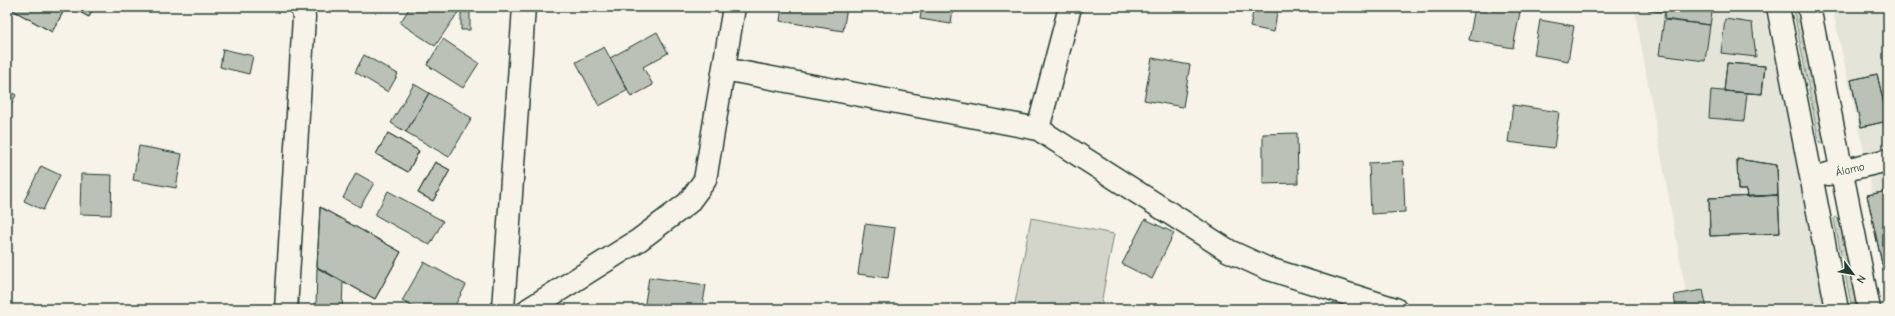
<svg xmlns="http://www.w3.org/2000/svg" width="1895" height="316" font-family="'Comic Neue',sans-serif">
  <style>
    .built { fill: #e5e4d9 }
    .grass { fill: url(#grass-dots); stroke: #79897f }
    .garden { fill: #d3d5ca; stroke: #79897f }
    .building { fill: #bbc1b6; stroke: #1f3d34 }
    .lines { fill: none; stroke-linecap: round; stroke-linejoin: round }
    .street-casing { stroke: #1f3d34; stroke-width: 25 }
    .secondary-casing { stroke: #1f3d34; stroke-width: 25 }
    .street { stroke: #f7f3e8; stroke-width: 22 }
    .secondary { stroke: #f7f3e8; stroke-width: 22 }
    .labels { text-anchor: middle; stroke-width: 3.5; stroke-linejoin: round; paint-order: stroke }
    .street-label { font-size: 11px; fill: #1f3d34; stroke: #f7f3e8 }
  </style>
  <defs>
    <pattern id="grass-dots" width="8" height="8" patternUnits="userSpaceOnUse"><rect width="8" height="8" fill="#d3d5ca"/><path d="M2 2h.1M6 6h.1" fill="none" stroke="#b5b8ae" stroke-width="1.8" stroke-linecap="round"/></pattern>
  </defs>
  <rect width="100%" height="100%" fill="#f7f3e8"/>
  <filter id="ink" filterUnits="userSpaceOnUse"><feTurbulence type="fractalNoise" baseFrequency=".025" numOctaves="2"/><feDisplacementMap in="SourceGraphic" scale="8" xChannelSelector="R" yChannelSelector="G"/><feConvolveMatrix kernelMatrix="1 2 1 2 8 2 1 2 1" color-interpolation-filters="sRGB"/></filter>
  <g filter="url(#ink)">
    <path class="built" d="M1634,7H1764L1828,309H1689Z
      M1832,7H1888V277L1867,166Z"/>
    <path class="grass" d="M1793,7H1798L1824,142L1823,144L1819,142Z
      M1835,217L1839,218L1857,309H1852L1834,219Z"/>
    <path class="garden" d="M1031,218L1114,234L1100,309H1014Z"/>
    <path class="building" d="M7,7H66L52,32Z
      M7,7H66L52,32Z
      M70,7H94L89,17Z
      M70,7H94L89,17Z
      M410,7H459L461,8L435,46L400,23Z
      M461,7H470V30H461Z
      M782,7H847L843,31L780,21Z
      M922,7H953L951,24L920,19Z
      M1254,7H1278L1274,32L1250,27Z
      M1475,7H1521L1513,48L1469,40Z
      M1649,7H1664L1663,12L1648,10Z
      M1665,7H1713L1710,25L1664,19Z
      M1725,19L1752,23L1756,57L1721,53Z
      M1540,20L1574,26L1568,61L1534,55Z
      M1664,20L1710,25L1705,61L1659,55Z
      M657,32L668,53L643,67L653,85L631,97L610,58Z
      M443,39L479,63L463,88L427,65Z
      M604,47L628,90L599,106L576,62Z
      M223,49L253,56L249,74L220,67Z
      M364,55L398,74L388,92L355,72Z
      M1152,58L1190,65L1183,107L1144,100Z
      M1727,63L1765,66L1762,94L1724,91Z
      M1727,63L1765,66L1762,94L1724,91Z
      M1877,74L1888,121L1861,127L1851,80Z
      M1877,74L1888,121L1861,127L1851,80Z
      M414,84L429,93L406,132L391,123Z
      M7,90L16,95L7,113Z
      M1711,90L1747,93L1744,121L1709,118Z
      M429,93L472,118L449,157L406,132Z
      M1513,105L1559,112L1554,148L1508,142Z
      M388,133L419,151L408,172L376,154Z
      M388,133L419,151L408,172L376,154Z
      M1297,133L1298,183L1263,184V134Z
      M139,146L182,154L176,188L133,180Z
      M1737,159L1777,165L1778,195L1748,197L1747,190H1738Z
      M1737,159L1777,165L1778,195L1748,197L1747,190H1738Z
      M1403,161L1405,212L1371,214L1369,163Z
      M435,162L450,170L433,201L418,193Z
      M435,162L450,170L433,201L418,193Z
      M41,166L60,175L43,210L24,201Z
      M356,173L374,183L360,207L343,198Z
      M81,174L112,175L111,215L80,214Z
      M388,191L443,221L430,245L375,215Z
      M1888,191V273H1884L1867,195Z
      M1888,191V273H1884L1867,195Z
      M1778,195L1780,233L1710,236L1709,198Z
      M1778,195L1780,233L1710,236L1709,198Z
      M320,207L401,252L375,299L317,267Z
      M320,207L401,252L375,299L317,267Z
      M1145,219L1174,233L1152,279L1122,264Z
      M865,224L895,228L888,278L858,274Z
      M424,262L466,285L453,309H417L402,301Z
      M317,268L343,282L342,309L316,308Z
      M649,277L706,285L702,309H644Z
      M1703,290L1707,309H1676L1674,295Z"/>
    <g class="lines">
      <defs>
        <path id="street" d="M724,69L1038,129L1229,251L1266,268L1395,309
          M1038,129L1070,7
          M286,309L304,17L302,7
          M503,309L524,7
          M529,309L639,240L688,203L705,180L734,7"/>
        <path id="secondary" d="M1778,7L1837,309
          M1809,7L1869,309
          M1828,174L1888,160"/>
      </defs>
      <use href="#street" class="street-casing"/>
      <use href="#secondary" class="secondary-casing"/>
      <use href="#street" class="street"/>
      <use href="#secondary" class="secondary"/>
    </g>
  </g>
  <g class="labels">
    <g class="street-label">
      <text transform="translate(1850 169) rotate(-13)" y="4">Álamo</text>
    </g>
  </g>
  <rect width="1895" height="316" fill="none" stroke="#f7f3e8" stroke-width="24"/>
  <rect x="12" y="12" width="1871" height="292" fill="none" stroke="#1f3d34" stroke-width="1.5" filter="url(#ink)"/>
  <g transform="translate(1853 274) rotate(122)" stroke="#f7f3e8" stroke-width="3" paint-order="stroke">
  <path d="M0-3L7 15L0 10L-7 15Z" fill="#1f3d34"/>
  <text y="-6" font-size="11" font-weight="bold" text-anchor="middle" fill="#1f3d34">N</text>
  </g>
</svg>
